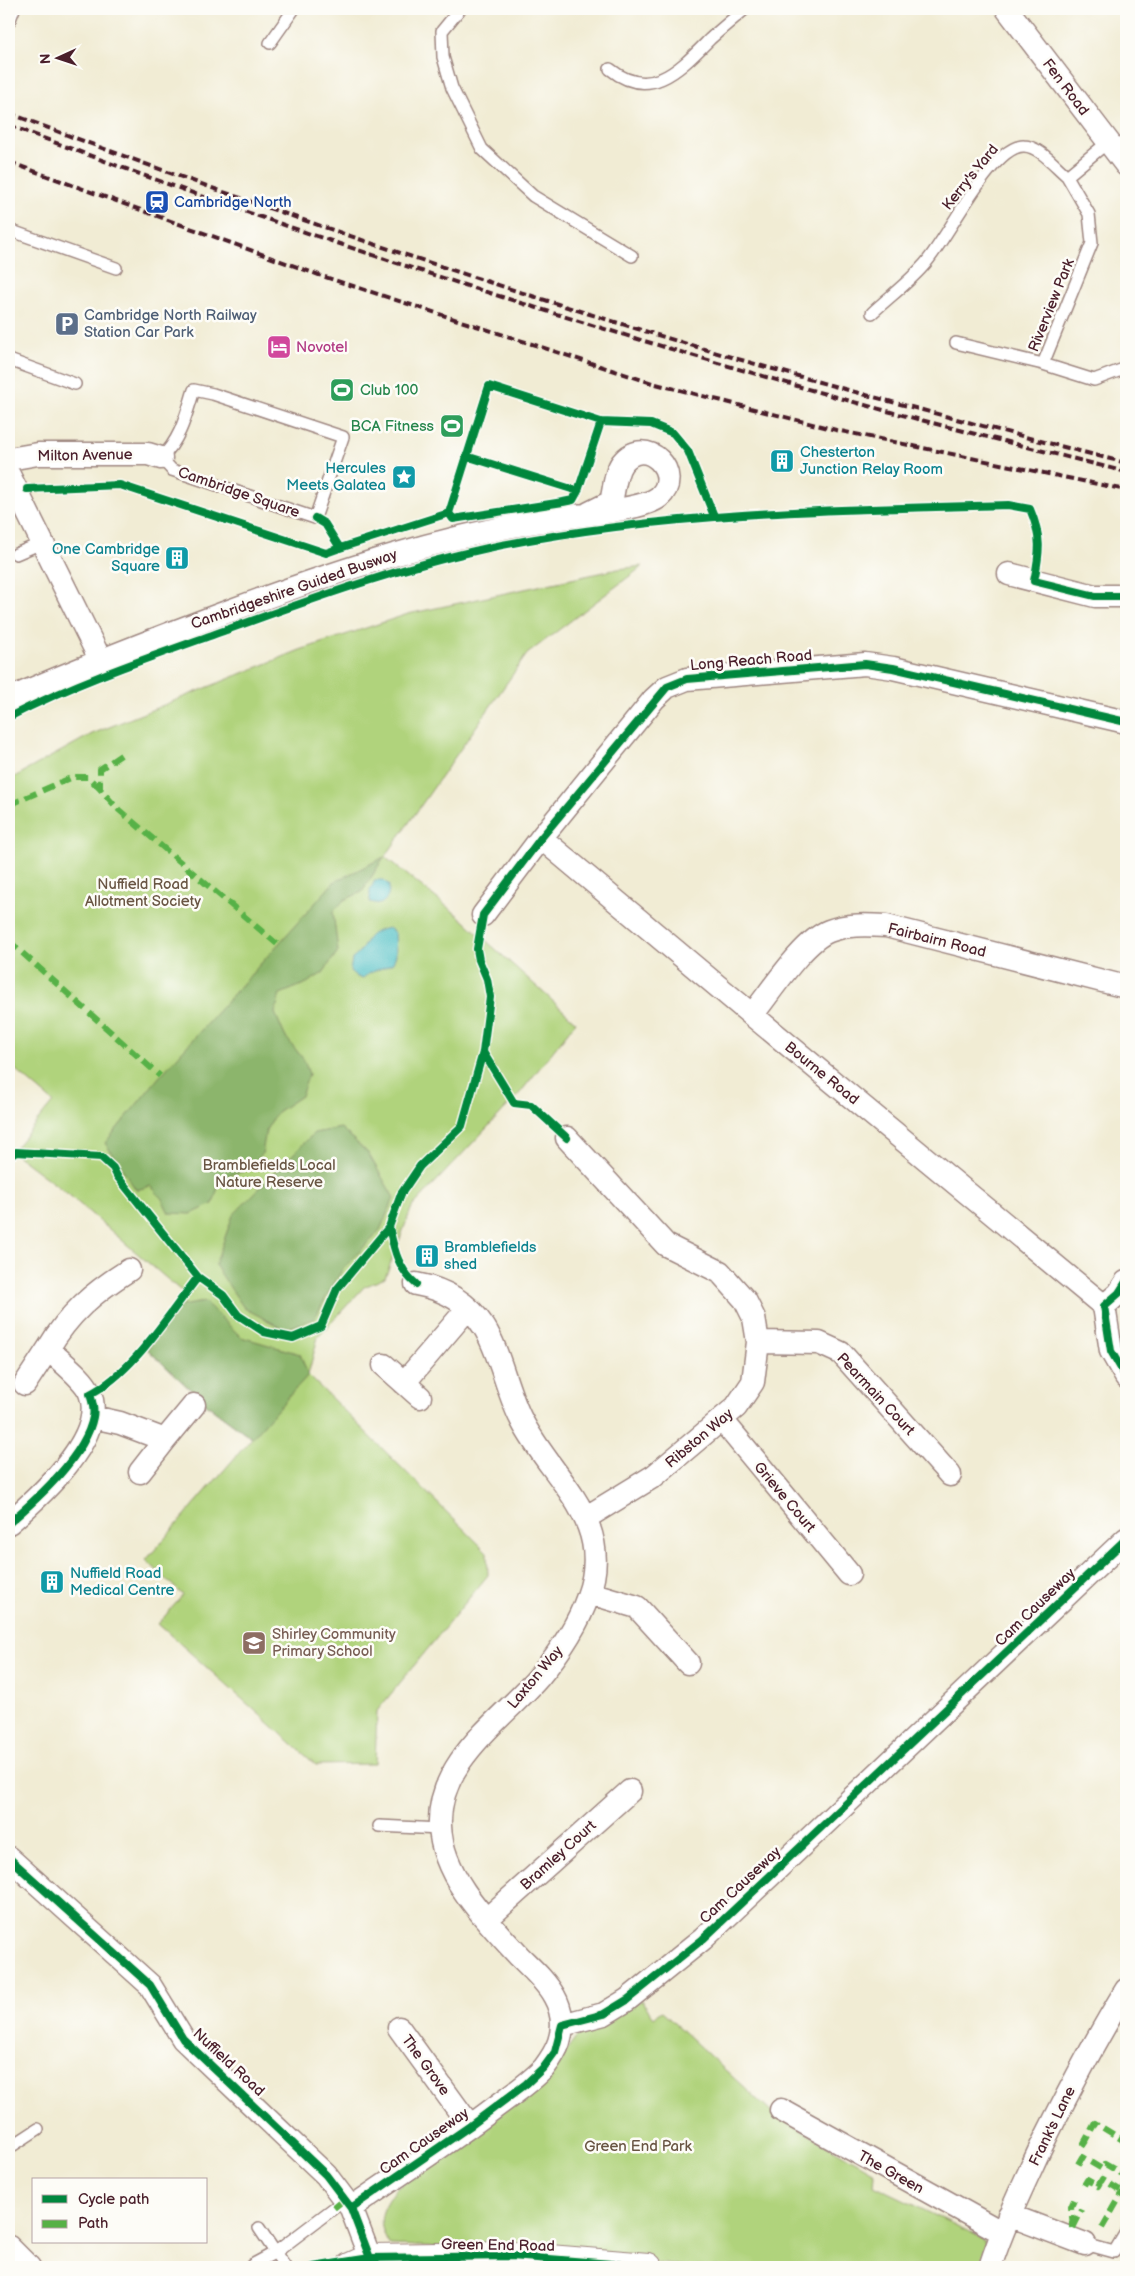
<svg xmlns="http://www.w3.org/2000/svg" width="1135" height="2276" font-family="'Balsamiq Sans',sans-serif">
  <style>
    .green { fill: #b0d37c; stroke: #7d7954 }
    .forest { fill: #8cb56c; stroke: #6b6a4c }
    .water { fill: #54c2c8; stroke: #4f707a }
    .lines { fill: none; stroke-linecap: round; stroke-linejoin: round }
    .lane-casing { stroke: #9e8680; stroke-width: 14 }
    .street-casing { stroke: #9e8680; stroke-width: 25 }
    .secondary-casing { stroke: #9e8680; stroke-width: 30 }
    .lane { stroke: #fff; stroke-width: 11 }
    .street { stroke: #fff; stroke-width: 22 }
    .secondary { stroke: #fff; stroke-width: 28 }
    .rail { stroke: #4a1f2b; stroke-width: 4; stroke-dasharray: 8 4; stroke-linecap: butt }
    .quiet { stroke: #57b146; stroke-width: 6; stroke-dasharray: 12 6; stroke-linecap: butt }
    .cycleway-casing { stroke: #fdfcf7; stroke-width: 11 }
    .cycleway { stroke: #00873e; stroke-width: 8 }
    .labels { text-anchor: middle; stroke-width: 5; stroke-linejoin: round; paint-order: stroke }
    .street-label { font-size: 15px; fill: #4a1f2b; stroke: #fdfcf7 }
    .transit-label { font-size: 15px; fill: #164399; stroke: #fdfcf7; text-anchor: start }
    .service-label { font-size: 15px; fill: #4e5e75; stroke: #fdfcf7; text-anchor: start }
    .hotel-label { font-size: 15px; fill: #b23c85; stroke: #fdfcf7; text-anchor: start }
    .leisure-label { font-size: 15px; fill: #27864d; stroke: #fdfcf7; text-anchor: start }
    .culture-label { font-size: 15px; fill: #0d838f; stroke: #fdfcf7; text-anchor: start }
    .park-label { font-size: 15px; fill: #695543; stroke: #fdfcf7 }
    .education-label { font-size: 15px; fill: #785e54; stroke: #fdfcf7; text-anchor: start }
  </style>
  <rect width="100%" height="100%" fill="#fdfcf7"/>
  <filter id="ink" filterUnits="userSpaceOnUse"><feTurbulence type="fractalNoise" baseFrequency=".02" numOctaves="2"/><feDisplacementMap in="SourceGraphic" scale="10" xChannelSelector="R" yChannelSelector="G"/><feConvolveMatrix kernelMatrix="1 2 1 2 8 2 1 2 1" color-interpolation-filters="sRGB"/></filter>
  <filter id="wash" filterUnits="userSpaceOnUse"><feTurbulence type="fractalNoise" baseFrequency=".0096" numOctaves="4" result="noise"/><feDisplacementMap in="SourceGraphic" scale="20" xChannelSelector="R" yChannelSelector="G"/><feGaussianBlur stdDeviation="1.12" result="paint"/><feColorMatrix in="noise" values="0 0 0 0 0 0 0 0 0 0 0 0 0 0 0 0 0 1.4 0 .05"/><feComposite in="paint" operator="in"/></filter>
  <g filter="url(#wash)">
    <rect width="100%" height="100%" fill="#f1ecd4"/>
    <path class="green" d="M643,566L527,654L385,857L460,917L576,1022L520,1093L412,1207L385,1278L364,1287L318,1337L308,1375L487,1552L488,1575L377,1711L375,1764L316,1765L158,1624L183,1595L146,1560L252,1438L206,1404L147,1349L187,1296L68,1194L12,1152L53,1102L9,1064V780L92,734L300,650L408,614L618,569Z
      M641,2000L654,2017L661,2011L772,2113L875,2173L874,2186L982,2238L990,2247L985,2267H695L512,2249L390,2245C375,2221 381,2211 396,2189L567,2049L576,2037Z"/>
    <path class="forest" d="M384,857L362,892L344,900L333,912L338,951L323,973L307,983L280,994L275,1013L285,1036L304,1060L309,1074L301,1096L277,1112L266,1130L262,1154L245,1171L221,1177L213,1204L191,1214L169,1213L162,1199L151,1186L136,1190L105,1143L160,1076L334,882Z
      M341,1128L368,1153L394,1198L380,1230L342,1270L314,1319L284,1329L244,1308L215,1265L233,1215L314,1133Z
      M205,1302L241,1337L300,1354L308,1375L252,1438L206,1404L147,1349L180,1306Z"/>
    <path class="water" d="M375,880H383L389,885C389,894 388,900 380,904L370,902V890Z
      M389,928L395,933L396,955L393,963C383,969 372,970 363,978L357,977L350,971L352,959C370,947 360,933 389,928Z"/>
  </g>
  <g filter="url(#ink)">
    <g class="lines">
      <defs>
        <path id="lane" d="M460,9L442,31L443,57L452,88L482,149L533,196L632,256
          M9,22L14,9
          M270,43L294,9
          M610,69C651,102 681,68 710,39C721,29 733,19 745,9
          M9,230L116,268
          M872,313C889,297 908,283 923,266C945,244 991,145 1024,146C1039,146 1056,167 1067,176L1108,142
          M956,343L1043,364L1092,243L1089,214L1067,176
          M9,360L75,384
          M1043,364L1094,380L1121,370
          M194,390L213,394L343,437L315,518L172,470L161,458C181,439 186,415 194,390Z
          M16,554L44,542
          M379,1826L440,1829
          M9,2148L38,2129
          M259,2228L285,2267
          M1085,2244L1114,2252L1126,2232
          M252,2265L276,2252L334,2208"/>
        <path id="street" d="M1007,9L1126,165
          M9,459L38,454H148L161,458
          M9,475L100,659
          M1009,574L1095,596H1126
          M9,699C82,667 157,638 232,610C339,570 447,534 560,518C581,515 645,509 659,497C685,475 646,432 622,463C615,472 614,491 611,502L589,513
          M541,838L752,1015L1104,1306
          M483,915L541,838L654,699L667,687L687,679L865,664L893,668L1126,722
          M752,1015C770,993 803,941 829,931C847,924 867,925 886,926L1126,987
          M567,1138L666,1245L720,1272L745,1300L754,1318L758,1342L753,1382L736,1407L654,1476L587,1517
          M1104,1306L1111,1351L1126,1377
          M1104,1306L1119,1293L1126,1282
          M758,1342L819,1343L841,1353L950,1475
          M384,1365L420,1397
          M404,1383L468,1308
          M25,1384L48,1349
          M93,1417L120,1423L165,1440L194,1405
          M722,1420L849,1574
          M140,1472L165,1440
          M9,1523C39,1497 107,1437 90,1393C84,1378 59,1360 48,1349C69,1313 94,1292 129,1270
          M590,1593L637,1607L688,1663
          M9,1858L150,1985L183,2039L326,2175L351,2208L370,2258
          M487,1919L630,1791
          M562,2025L604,2014L627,2000L703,1939L1126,1539
          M399,2028L470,2126
          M781,2110L1001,2232
          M351,2208C398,2175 447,2144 493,2109C510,2096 529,2084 544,2068C550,2060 556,2051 559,2042C564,2027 562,2010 554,1996C546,1981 531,1968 519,1956C487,1921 442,1877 440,1826C437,1761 501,1721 539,1677C559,1653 578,1625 588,1596C616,1521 552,1480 522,1421C507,1393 500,1352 484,1327C468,1302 444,1289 416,1284
          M1009,2215L1085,2244
          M9,2247L29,2267
          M990,2267C1003,2227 1021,2190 1039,2151C1066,2096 1094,2042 1126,1990"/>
        <path id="secondary" d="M350,2267L370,2258L512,2256L648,2267"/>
      </defs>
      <use href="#lane" class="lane-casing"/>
      <use href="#street" class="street-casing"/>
      <use href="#secondary" class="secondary-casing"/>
      <use href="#lane" class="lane"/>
      <use href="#street" class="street"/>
      <use href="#secondary" class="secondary"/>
      <path class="rail" d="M9,113C216,192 426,264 638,329C799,379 963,421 1126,463
        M9,125C280,229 557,318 836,397C932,424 1029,447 1126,472
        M9,162L319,275L652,383L836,430L1126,490"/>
      <path class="quiet" d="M121,755L100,769V789L119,810L277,944
        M9,805L73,777H88L100,789
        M9,941L160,1076
        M1087,2145L1084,2143L1095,2123L1126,2142
        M1078,2164L1082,2157L1102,2169L1105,2164L1126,2176
        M1084,2185L1087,2180L1098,2186L1102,2179L1123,2192L1126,2181
        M334,2208L345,2199
        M1073,2228L1071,2207L1074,2200
        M1073,2228L1082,2210
        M1102,2228L1123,2192"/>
      <defs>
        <path id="cycleway" d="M466,456L578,491L601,422
          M27,489L120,485L326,553L340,548
          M449,513L453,519L563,502L573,500L578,491
          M315,518L325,524L340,548L449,513L489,386L601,422L651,424L673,433L688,451L714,516
          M9,717C75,683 145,659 215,634C310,600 404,565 502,545C669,512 839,509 1008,505L1030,509C1042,537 1040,552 1034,581L1095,596H1126
          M483,1052L514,1103L531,1105L567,1138
          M9,1157L16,1152L101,1157L113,1168L117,1176L198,1277L223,1295L238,1315L264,1332L293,1338L321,1326L337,1289L389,1227L401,1194L420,1166L462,1126L483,1052L490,997L487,979L479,960L477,949L483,915L541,838L667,687L687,679L865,664L893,668L1126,722
          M389,1227C394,1249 398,1269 416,1284
          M1126,1282L1119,1293L1104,1306L1111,1351L1126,1377
          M9,1523C37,1499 86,1455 93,1417C95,1409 92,1401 90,1394C133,1373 168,1315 198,1277
          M9,1858L150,1985L183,2039L326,2175L351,2208L370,2258
          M351,2208L470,2126L526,2084L544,2067L555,2052L562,2025L604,2014L627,2000L703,1939L1126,1539
          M313,2267L370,2258L512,2256L648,2267"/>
      </defs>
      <use href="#cycleway" class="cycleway-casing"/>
      <use href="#cycleway" class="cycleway"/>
    </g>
  </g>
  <defs>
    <symbol id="station-square" viewBox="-11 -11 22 22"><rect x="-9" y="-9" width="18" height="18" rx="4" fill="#1a4fb4" stroke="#fdfcf7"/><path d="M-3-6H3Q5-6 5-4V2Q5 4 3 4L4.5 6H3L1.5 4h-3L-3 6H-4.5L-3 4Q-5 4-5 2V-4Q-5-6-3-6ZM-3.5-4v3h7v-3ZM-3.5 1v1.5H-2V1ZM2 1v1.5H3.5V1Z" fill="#fff"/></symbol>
    <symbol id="parking-square" viewBox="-11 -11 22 22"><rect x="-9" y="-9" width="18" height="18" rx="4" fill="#5c6f8a" stroke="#fdfcf7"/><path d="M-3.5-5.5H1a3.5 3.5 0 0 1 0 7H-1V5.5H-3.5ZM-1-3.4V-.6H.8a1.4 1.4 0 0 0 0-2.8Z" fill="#fff"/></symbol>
    <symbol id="hotel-square" viewBox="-11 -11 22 22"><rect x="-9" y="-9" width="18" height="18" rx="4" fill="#d1479c" stroke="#fdfcf7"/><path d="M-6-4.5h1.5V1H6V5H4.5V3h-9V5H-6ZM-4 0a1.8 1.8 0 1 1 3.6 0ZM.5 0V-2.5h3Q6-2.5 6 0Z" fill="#fff"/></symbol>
    <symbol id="stadium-square" viewBox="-11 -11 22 22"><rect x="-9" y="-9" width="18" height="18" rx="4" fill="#2e9e5b" stroke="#fdfcf7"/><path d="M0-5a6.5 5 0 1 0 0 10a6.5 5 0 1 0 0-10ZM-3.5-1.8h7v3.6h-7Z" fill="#fff"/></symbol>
    <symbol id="building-square" viewBox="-11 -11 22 22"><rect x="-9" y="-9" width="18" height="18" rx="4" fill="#0f9aa8" stroke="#fdfcf7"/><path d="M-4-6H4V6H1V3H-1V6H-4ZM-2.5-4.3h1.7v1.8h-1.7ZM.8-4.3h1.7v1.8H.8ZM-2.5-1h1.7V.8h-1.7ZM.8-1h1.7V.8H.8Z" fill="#fff"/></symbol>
    <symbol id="sight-square" viewBox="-11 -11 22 22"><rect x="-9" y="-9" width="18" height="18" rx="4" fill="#0f9aa8" stroke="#fdfcf7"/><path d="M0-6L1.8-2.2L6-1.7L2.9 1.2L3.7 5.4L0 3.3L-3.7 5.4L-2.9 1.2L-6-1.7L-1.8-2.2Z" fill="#fff"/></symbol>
    <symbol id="school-square" viewBox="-11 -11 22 22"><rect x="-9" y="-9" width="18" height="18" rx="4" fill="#8d6e63" stroke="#fdfcf7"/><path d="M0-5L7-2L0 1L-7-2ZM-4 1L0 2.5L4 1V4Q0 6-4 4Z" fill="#fff"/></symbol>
  </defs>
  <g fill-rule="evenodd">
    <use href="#station-square" x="143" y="188" width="28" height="28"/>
    <use href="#parking-square" x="53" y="310" width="28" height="28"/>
    <use href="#hotel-square" x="265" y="333" width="28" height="28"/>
    <use href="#stadium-square" x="328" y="376" width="28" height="28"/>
    <use href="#stadium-square" x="438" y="412" width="28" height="28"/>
    <use href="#building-square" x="768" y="447" width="28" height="28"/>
    <use href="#sight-square" x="390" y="463" width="28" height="28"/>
    <use href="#building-square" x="163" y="544" width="28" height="28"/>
    <use href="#building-square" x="413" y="1242" width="28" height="28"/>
    <use href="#building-square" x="38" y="1568" width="28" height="28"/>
    <use href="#school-square" x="240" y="1629" width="28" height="28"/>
  </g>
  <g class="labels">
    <g class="street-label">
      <text transform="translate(1066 87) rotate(53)" y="5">Fen Road</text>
      <text transform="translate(970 177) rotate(-51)" y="5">Kerry's Yard</text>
      <text transform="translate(1051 305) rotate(-68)" y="5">Riverview Park</text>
      <text transform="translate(85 455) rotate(-1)" y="5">Milton Avenue</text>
      <text transform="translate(239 492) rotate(19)" y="5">Cambridge Square</text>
      <text transform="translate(294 589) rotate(-19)" y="5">Cambridgeshire Guided Busway</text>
      <text transform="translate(751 660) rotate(-5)" y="5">Long Reach Road</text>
      <text transform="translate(937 940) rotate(14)" y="5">Fairbairn Road</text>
      <text transform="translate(822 1073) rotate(39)" y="5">Bourne Road</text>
      <text transform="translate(876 1394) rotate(47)" y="5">Pearmain Court</text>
      <text transform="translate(699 1438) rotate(-40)" y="5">Ribston Way</text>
      <text transform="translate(785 1497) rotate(50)" y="5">Grieve Court</text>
      <text transform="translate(1035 1607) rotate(-44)" y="5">Cam Causeway</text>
      <text transform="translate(535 1677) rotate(-50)" y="5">Laxton Way</text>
      <text transform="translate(558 1855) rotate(-42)" y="5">Bramley Court</text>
      <text transform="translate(740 1885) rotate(-43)" y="5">Cam Causeway</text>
      <text transform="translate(229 2062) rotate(43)" y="5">Nuffield Road</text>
      <text transform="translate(426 2065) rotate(54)" y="5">The Grove</text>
      <text transform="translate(1052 2126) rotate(-64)" y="5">Frank's Lane</text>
      <text transform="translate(424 2141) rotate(-35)" y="5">Cam Causeway</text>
      <text transform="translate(891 2172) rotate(29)" y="5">The Green</text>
      <text transform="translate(498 2245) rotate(1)" y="5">Green End Road</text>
    </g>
    <g class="transit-label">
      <text x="174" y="207">Cambridge North</text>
    </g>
    <g class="service-label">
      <text x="84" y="320">Cambridge North Railway<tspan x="84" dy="17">Station Car Park</tspan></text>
    </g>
    <g class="hotel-label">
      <text x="296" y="352">Novotel</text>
    </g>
    <g class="leisure-label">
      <text x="360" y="395">Club 100</text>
      <text x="434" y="431" text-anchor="end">BCA Fitness</text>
    </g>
    <g class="culture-label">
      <text x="800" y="457">Chesterton<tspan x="800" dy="17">Junction Relay Room</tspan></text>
      <text x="386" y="473" text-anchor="end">Hercules<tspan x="386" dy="17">Meets Galatea</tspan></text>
      <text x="160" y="554" text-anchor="end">One Cambridge<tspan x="160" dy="17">Square</tspan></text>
      <text x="444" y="1252">Bramblefields<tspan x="444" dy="17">shed</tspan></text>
      <text x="70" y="1578">Nuffield Road<tspan x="70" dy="17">Medical Centre</tspan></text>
    </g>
    <g class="park-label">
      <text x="143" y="889">Nuffield Road<tspan x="143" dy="17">Allotment Society</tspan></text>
      <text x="269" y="1170">Bramblefields Local<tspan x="269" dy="17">Nature Reserve</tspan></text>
      <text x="638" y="2151">Green End Park</text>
    </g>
    <g class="education-label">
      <text x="272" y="1639">Shirley Community<tspan x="272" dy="17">Primary School</tspan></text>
    </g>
  </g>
  <rect width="1135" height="2276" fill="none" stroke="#fdfcf7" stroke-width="30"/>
  <rect x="32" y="2178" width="175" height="65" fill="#fdfcf7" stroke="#b5a4a5"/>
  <rect x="42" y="2195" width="25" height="8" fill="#00873e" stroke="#b5a4a5"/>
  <text x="78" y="2204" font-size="15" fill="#4a1f2b">Cycle path</text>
  <rect x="42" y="2220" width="25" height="8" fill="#57b146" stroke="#b5a4a5"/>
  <text x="78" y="2228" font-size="15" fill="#4a1f2b">Path</text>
  <g transform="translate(58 58) rotate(267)" stroke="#fdfcf7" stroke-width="4" paint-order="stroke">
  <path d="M0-4L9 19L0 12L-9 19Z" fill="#4a1f2b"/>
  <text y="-8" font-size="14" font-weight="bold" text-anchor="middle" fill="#4a1f2b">N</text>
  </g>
</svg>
